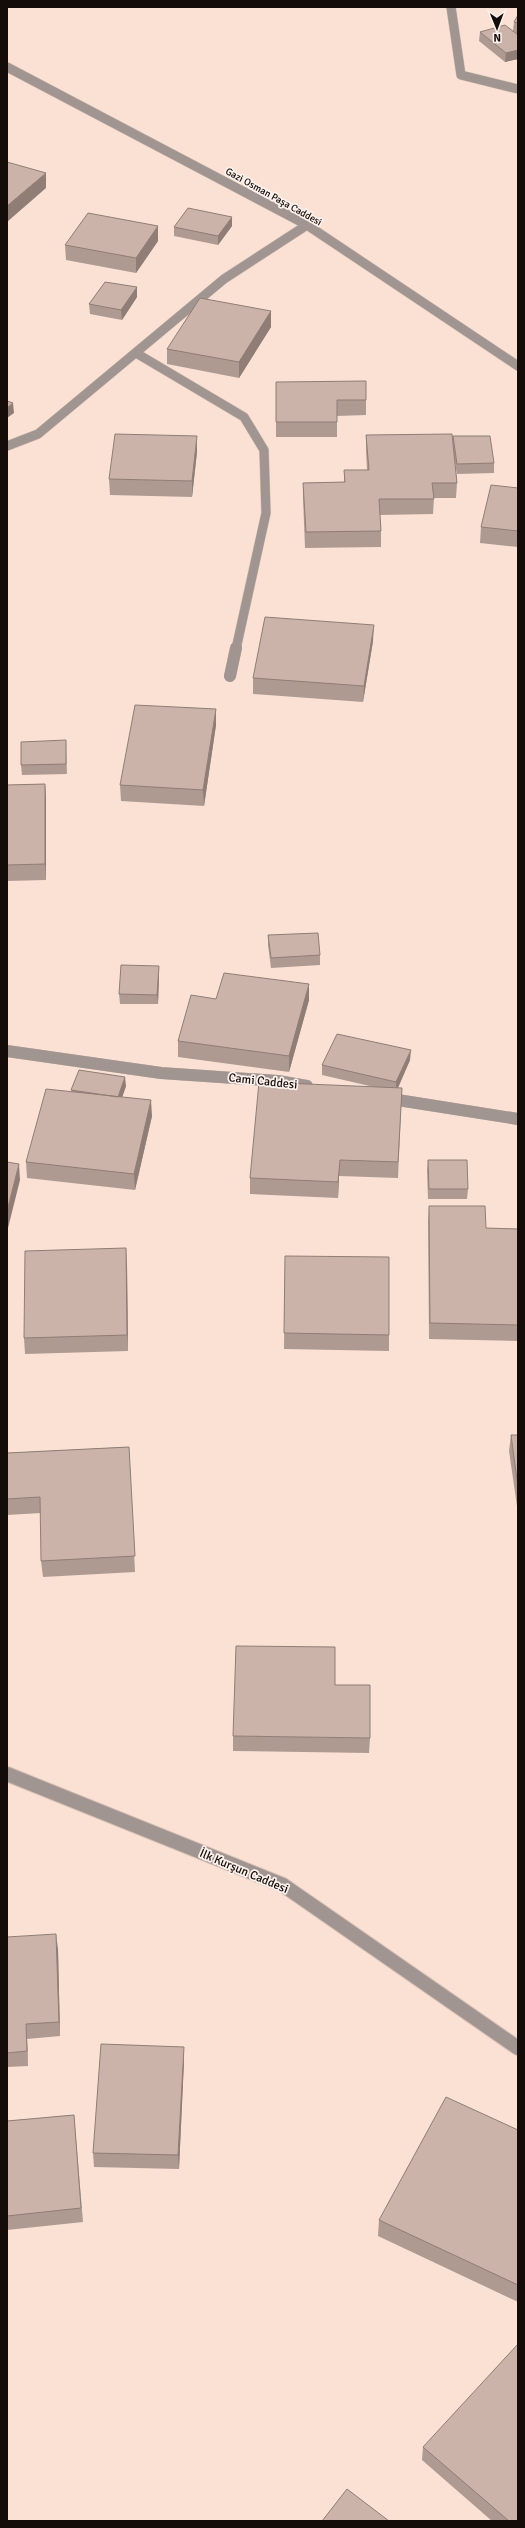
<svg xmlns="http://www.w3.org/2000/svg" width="525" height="2528" font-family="Signika,sans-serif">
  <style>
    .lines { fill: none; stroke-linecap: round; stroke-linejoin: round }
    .street-far2-casing { stroke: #d5bfb3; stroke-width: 10 }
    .street-far1-casing { stroke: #d5bfb3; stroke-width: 12 }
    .street-casing { stroke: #d5bfb3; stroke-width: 16 }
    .street-far2 { stroke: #a19592; stroke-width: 9 }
    .street-far1 { stroke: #a19592; stroke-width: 12 }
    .street { stroke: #a19592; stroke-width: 14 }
    .wall { fill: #af9a91 }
    .shaded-wall { fill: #8f7d76 }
    .building { fill: #ccb3a9; stroke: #8f7d76 }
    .labels { text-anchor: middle; stroke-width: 3.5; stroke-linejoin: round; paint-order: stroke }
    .far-street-label { font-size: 10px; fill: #140c08; stroke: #fcf1ec }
    .street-label { font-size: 12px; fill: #140c08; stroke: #fcf1ec }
  </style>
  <rect width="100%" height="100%" fill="#fae1d4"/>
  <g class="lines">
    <defs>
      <path id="street-far2" d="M451,7L461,75L518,89
        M7,67L307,225L518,366
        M136,353L244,417L264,450L266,513L236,649
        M7,446L38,434L224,279L307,225"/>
      <path id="street-far1" d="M230,676L236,648
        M7,1051L161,1073L278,1081L307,1086
        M385,1098L518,1119"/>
      <path id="street" d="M7,1774L283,1885L518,2048"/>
    </defs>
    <use href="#street-far2" class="street-far2-casing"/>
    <use href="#street-far1" class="street-far1-casing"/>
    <use href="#street" class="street-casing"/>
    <use href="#street-far2" class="street-far2"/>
    <use href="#street-far1" class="street-far1"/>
    <use href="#street" class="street"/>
  </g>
  <path class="wall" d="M518,15V59L505,62L479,41L480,32L513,31L514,22Z
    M158,226V241L136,273L66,260L65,245Z
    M232,226L218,245L174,236V227Z
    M137,297L122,320L90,314L89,304Z
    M271,311V327L239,378L167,364V349Z
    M276,382L366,400V415L337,416V437H276Z
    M366,435L453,443V436L494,463V473L457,474L454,457L457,483L456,498H434L433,514L380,515L381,531V547L305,548L303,498V483L344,482V470H367L366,451Z
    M197,452L192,497L110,495L109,479Z
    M518,488V547L480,543L481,527Z
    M373,641L363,702L253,694V678Z
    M216,725L204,806L121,801L120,785Z
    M66,740L67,774L22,775L21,765Z
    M45,784L46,799V880L7,881V785Z
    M268,935L320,955V965L271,968L268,945Z
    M159,966V976L158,1004H120L119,994Z
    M216,999L309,1000L289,1072L178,1057V1041Z
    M410,1060L398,1088H402L398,1178L339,1176L338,1198L250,1194V1178L374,1087L322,1075V1065Z
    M126,1086L122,1097L152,1116L135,1190L27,1178L26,1162L72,1092L71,1090Z
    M428,1160L468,1189L467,1199H428L427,1170Z
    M429,1206L486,1228L518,1229V1341L429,1339L428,1221Z
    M285,1256L389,1335V1351L284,1349Z
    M127,1264L128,1351L25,1354L24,1338Z
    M511,1435H518V1513L509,1451Z
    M129,1447L135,1572L43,1577L41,1561V1513L7,1515V1453Z
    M233,1736L370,1738L369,1753L233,1751Z
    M7,1937L58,1949L60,2036L27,2039L28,2066L7,2067Z
    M184,2061L179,2169L94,2167L93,2153Z
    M74,2115L83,2222L7,2230V2121Z
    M518,2130V2302L378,2236L379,2220Z
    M423,2447L518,2521H492L422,2460Z"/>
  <path class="shaded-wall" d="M518,50V59L505,62L506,53Z
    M46,173V188L7,222V206Z
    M232,217V226L218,245V236Z
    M158,226V241L136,273V258Z
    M137,287V297L122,320L121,310Z
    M271,311V327L239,378V362Z
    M13,403L14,413L7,418V408Z
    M197,436V452L192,497V481Z
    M374,625L373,641L363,702L364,686Z
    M216,709V725L204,806L203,790Z
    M45,784L46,799V880L45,864Z
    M159,966V976L158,1004L157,995Z
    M309,984V1000L289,1072V1056Z
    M411,1050L410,1060L396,1092V1082Z
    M125,1077L126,1086L119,1107L118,1097Z
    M151,1100L152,1116L135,1190L134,1174Z
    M340,1160L339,1176L338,1198V1182Z
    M19,1164L20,1180L7,1232V1211Z
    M126,1248L127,1264L128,1351L127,1335Z
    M56,1934L58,1949L60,2036L59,2022Z
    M26,2024L27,2039L28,2066L27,2051Z
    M184,2047V2061L179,2169L178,2155Z"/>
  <path class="building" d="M518,15V23L514,22Z
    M505,25L518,35V50L506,53L480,32Z
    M7,162L46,173L7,206Z
    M188,208L232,217L218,236L174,227Z
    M88,213L158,226L136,258L65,245Z
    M105,282L137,287L121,310L89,304Z
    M200,298L271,311L239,362L167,349Z
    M366,381V400H337V422H276V382Z
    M7,401L13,403L7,408Z
    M115,434L197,436L192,481L109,479Z
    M452,434L457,483H432L434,499H379L381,531L306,532L303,483L345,482L344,470H369L366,435Z
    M453,436H490L494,463L457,464Z
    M491,485L518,488V531L481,527Z
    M265,617L374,625L364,686L253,678Z
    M135,705L216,709L203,790L120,785Z
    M66,740V764L21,765V742Z
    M45,784V864L7,865V785Z
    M318,933L320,955L271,958L268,935Z
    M121,965L159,966L157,995L119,994Z
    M224,973L309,984L289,1056L178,1041L191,995L216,999Z
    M337,1034L411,1050L396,1082L322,1065Z
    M79,1070L125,1077L118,1097L71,1090Z
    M259,1082L402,1088L398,1162L340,1160L338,1182L250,1178Z
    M46,1089L151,1100L134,1174L26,1162Z
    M428,1160H467L468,1189H429Z
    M7,1162L19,1164L7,1211Z
    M429,1206H485L486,1228L518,1229V1325L430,1323Z
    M126,1248L127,1335L24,1338L25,1251Z
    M285,1256L389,1257V1335L284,1333Z
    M511,1435H518V1487Z
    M129,1447L135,1556L41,1561L40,1497L7,1499V1453Z
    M236,1646L335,1647V1685H370V1738L233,1736Z
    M56,1934L59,2022L26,2024L27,2051L7,2053V1937Z
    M101,2044L184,2047L178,2155L93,2153Z
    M446,2097L518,2130V2285L379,2220Z
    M74,2115L81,2208L7,2216V2121Z
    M518,2344V2521H509L423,2447Z
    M347,2489L389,2521H322Z"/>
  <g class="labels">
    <g class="far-street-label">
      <text transform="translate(274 196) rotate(29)" y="4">Gazi Osman Paşa Caddesi</text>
    </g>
    <g class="street-label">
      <text transform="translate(263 1081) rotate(6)" y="4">Cami Caddesi</text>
      <text transform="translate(244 1871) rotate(23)" y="4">İlk Kurşun Caddesi</text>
    </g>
  </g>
  <rect width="525" height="2528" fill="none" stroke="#140c08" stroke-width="16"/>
  <g transform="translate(497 28) rotate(179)" stroke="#fcf1ec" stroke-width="3" paint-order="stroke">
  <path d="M0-3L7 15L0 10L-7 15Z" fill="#140c08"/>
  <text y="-6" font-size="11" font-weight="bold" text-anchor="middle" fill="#140c08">N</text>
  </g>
</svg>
